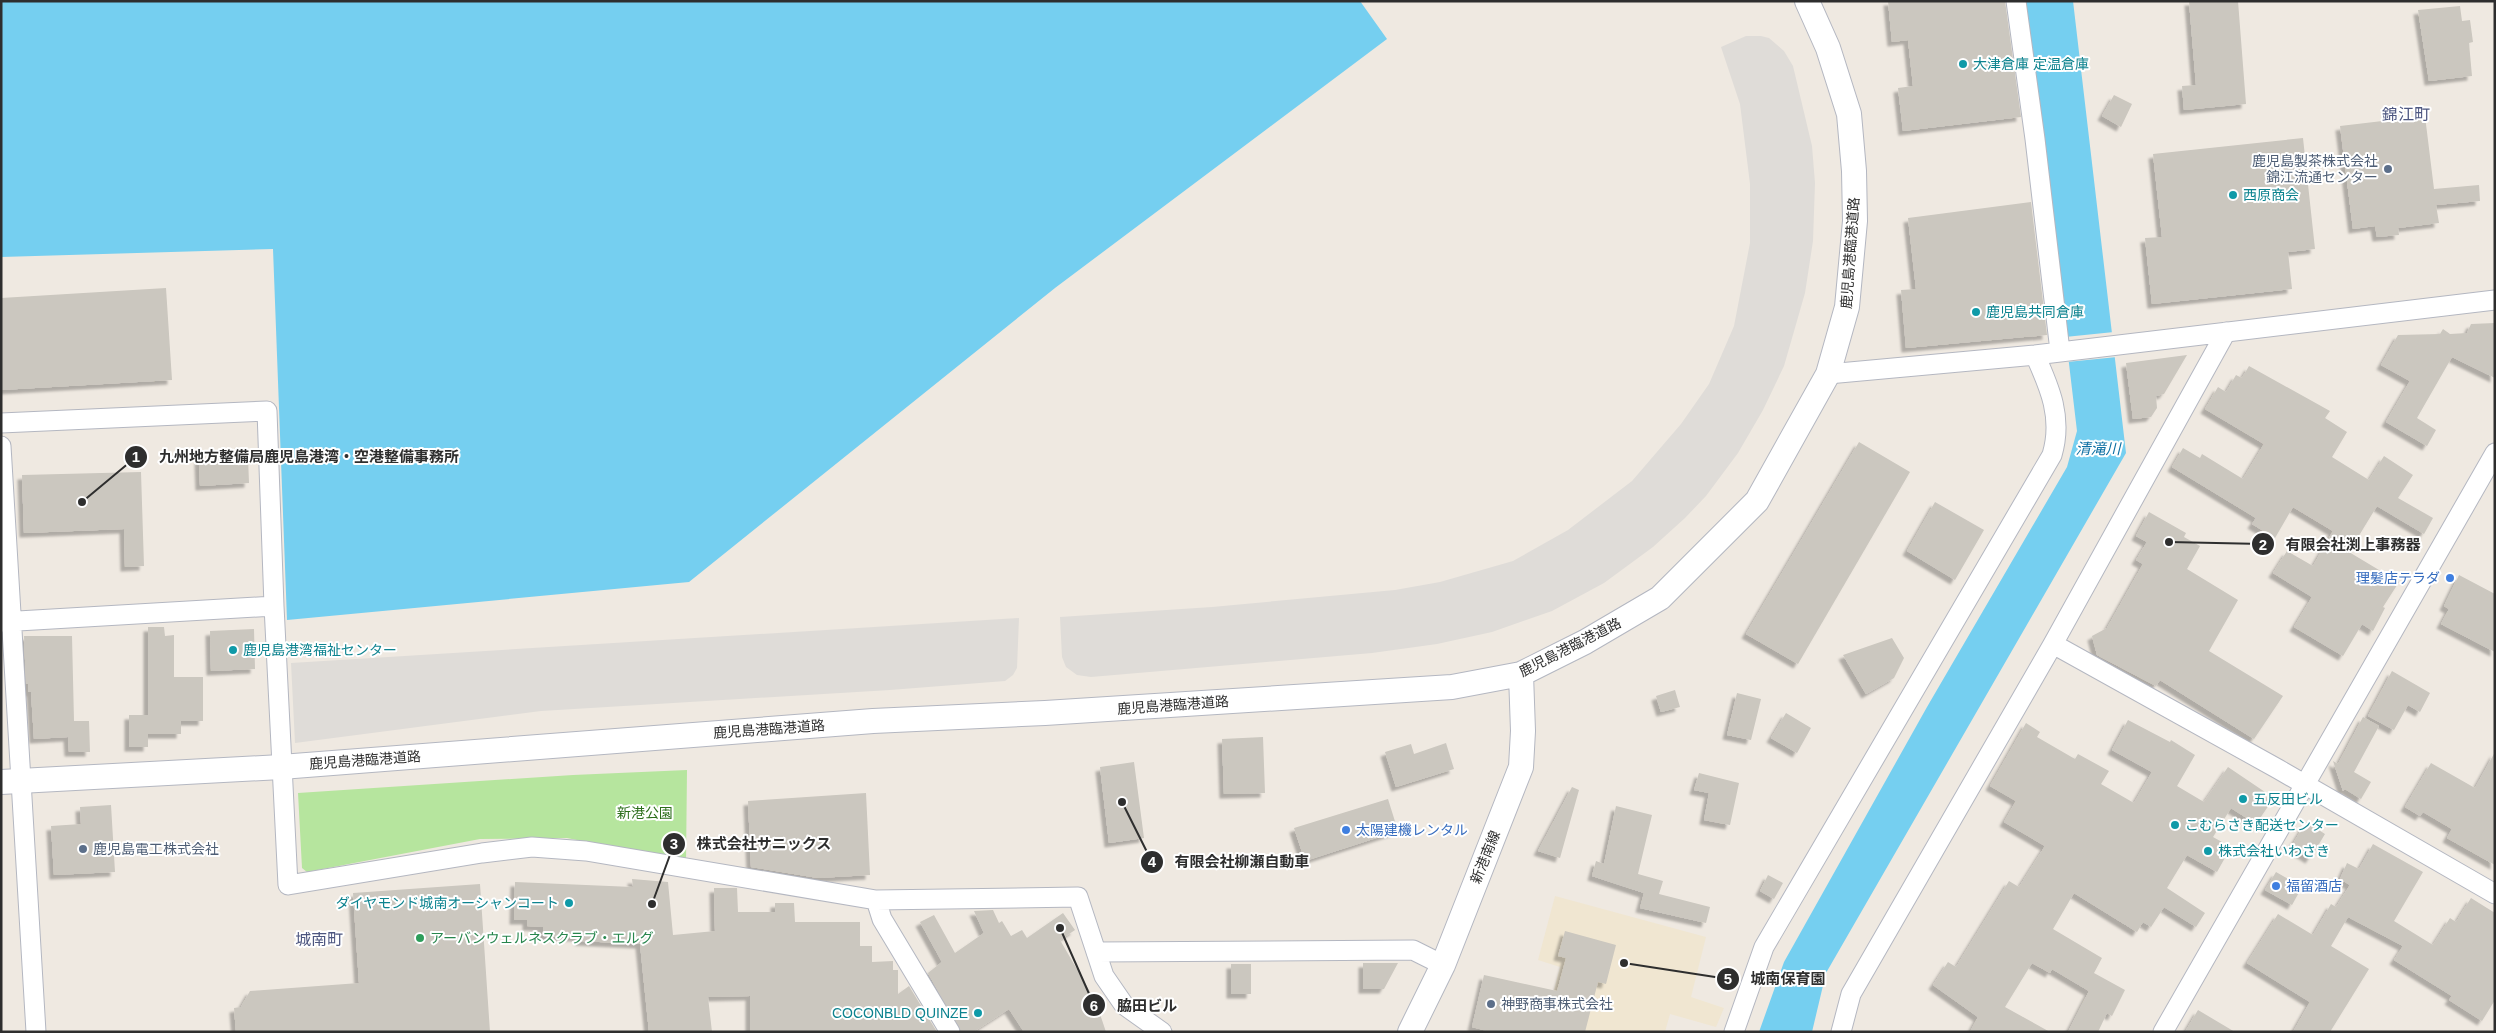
<svg xmlns="http://www.w3.org/2000/svg" width="2496" height="1033" font-family="Helvetica,'Noto Sans JP',sans-serif">
  <style>
    .education { fill: #f0e6d1 }
    .green { fill: #b6e59e }
    .plaza { fill: #dfdcd8 }
    .water { fill: #75cff0 }
    .pier { fill: #efe9e1 }
    .building { fill: #cbc7bf; filter: url(#shadow) }
    .lines { fill: none; stroke-linecap: round; stroke-linejoin: round }
    .minor-casing { stroke: #b4b7c1; stroke-width: 21 }
    .tertiary-casing { stroke: #b4b7c1; stroke-width: 26 }
    .minor { stroke: #fff; stroke-width: 19 }
    .tertiary { stroke: #fff; stroke-width: 24 }
    .culture-dot { fill: #0f9aa8; stroke: #fff; stroke-width: 2 }
    .service-dot { fill: #5c6f8a; stroke: #fff; stroke-width: 2 }
    .shop-dot { fill: #3f7fe0; stroke: #fff; stroke-width: 2 }
    .leisure-dot { fill: #2e9e5b; stroke: #fff; stroke-width: 2 }
    .labels { text-anchor: middle; stroke-width: 4; stroke-linejoin: round; paint-order: stroke }
    .culture-label { font-size: 14px; fill: #0d838f; stroke: #fff; text-anchor: start }
    .service-label { font-size: 14px; fill: #4e5e75; stroke: #fff; text-anchor: start }
    .street-label { font-size: 14px; fill: #2e2e2e; stroke: #fff }
    .shop-label { font-size: 14px; fill: #366cbe; stroke: #fff; text-anchor: start }
    .park-label { font-size: 14px; fill: #2c6e1b; stroke: #fff }
    .leisure-label { font-size: 14px; fill: #27864d; stroke: #fff; text-anchor: start }
    .water-label { font-size: 15px; font-style: italic; fill: #0d6fa3; stroke: #fff }
    .quarter-label { font-size: 16px; fill: #4d5680; stroke: #fff }
    .leader { fill: none; stroke: #2e2e2e; stroke-width: 2 }
    .callout-dot { fill: #2e2e2e; stroke: #fff; stroke-width: 2 }
    .mark-label { font-size: 15px; text-anchor: middle; font-weight: bold; fill: #fff }
    .callout-label { font-size: 15px; text-anchor: middle; font-weight: bold; fill: #2e2e2e; stroke: #fff; stroke-width: 4; stroke-linejoin: round; paint-order: stroke }
  </style>
  <defs>
    <filter id="shadow"><feDropShadow dx="-4.5" dy="4.5" stdDeviation="1" flood-color="#0004"/></filter>
  </defs>
  <rect width="100%" height="100%" fill="#efe9e1"/>
  <path class="education" d="M1555,896L1706,937L1691,997L1724,1008L1716,1027L1670,1014L1665,1032H1543L1560,967L1538,960Z"/>
  <path class="green" d="M687,770L686,862L567,838L480,839L307,872L302,868L298,793L573,775Z"/>
  <path class="plaza" d="M1746,36H1761L1769,38L1784,51L1793,66L1812,146L1815,183L1813,241L1805,293L1784,366L1763,410L1738,453L1706,496L1685,518L1653,547L1604,583L1552,611L1492,632L1437,644L1372,653L1091,677L1077,675L1066,667L1062,657L1060,617L1212,607L1395,590L1440,582L1513,561L1568,530L1632,481L1681,424L1709,384L1734,326L1750,243V184L1740,104L1721,47Z
    M1019,618L1017,668L1013,675L1005,681L890,690L541,711L295,743L291,663Z"/>
  <path class="water" d="M1,1H1360L1387,39L1055,288L689,582L287,620L273,249L1,257Z
    M2026,1H2073L2126,453L1826,973L1812,1032H1759L1784,962L1927,707L2067,467L2077,431Z"/>
  <path class="pier" d="M2114,332L2117,357L2067,362L2065,337Z"/>
  <path class="building" d="M1888,1H2005L2021,117L1903,131L1898,88L1913,86L1908,40L1892,42Z
    M2189,1H2238L2246,104L2184,110L2182,86L2196,85Z
    M2460,6L2462,21L2470,20L2473,42L2469,43L2472,76L2429,81L2418,10Z
    M2114,95L2132,104L2121,127L2102,116Z
    M2425,116L2434,189L2479,185L2480,201L2436,205L2439,223L2398,228L2399,235L2377,237L2375,226L2353,229L2340,126Z
    M2303,138L2315,249L2288,252L2292,289L2152,304L2145,238L2162,237L2153,154Z
    M2031,202L2047,335L1906,348L1901,290L1916,289L1908,218Z
    M166,288L172,380L1,390V298Z
    M2495,323V378L2452,357L2417,418L2436,430L2427,446L2386,422L2410,381L2381,365L2398,335L2440,334L2443,329L2450,334L2467,333L2471,324Z
    M2187,355L2164,394L2156,396L2157,408L2151,417L2133,419L2126,363Z
    M2249,366L2330,411L2325,418L2347,432L2332,457L2369,480L2384,456L2413,475L2398,498L2433,518L2424,534L2377,506L2349,552L2399,582L2383,607L2385,608L2373,631L2362,624L2343,656L2294,627L2312,597L2273,573L2287,551L2313,566L2333,531L2293,507L2275,538L2252,524L2256,518L2172,467L2183,448L2200,458L2202,454L2243,479L2264,444L2205,409L2218,387L2226,392L2236,375L2242,378Z
    M1859,442L1910,472L1798,664L1746,634Z
    M248,457L249,483L200,486L199,459Z
    M141,472L144,566L125,567L124,529L24,533L22,475Z
    M1935,502L1984,530L1955,580L1907,551Z
    M2149,512L2186,533L2184,537L2200,546L2187,569L2238,600L2209,651L2283,696L2254,739L2160,680L2156,686L2097,655L2092,636L2107,628L2143,564L2136,560L2147,542L2136,536Z
    M2459,575L2495,594V652L2441,624L2449,609L2444,606Z
    M148,627H164L165,636L174,635V677H203V721H181V734H148V747H129V715H148Z
    M254,629L255,669L211,671L210,631Z
    M24,636H72L74,721H89L90,752H69L68,737L34,739L31,692H28V684H26Z
    M1892,638L1904,658L1894,678L1866,694L1843,655Z
    M2392,671L2430,693L2420,712L2408,705L2394,730L2368,716Z
    M1675,690L1680,707L1661,712L1656,696Z
    M1737,693L1761,699L1751,740L1727,735Z
    M1786,713L1811,728L1797,753L1771,738Z
    M2363,717L2379,726L2354,772L2371,782L2361,799L2345,789L2343,791L2333,761L2338,764Z
    M2128,720L2170,742L2171,740L2195,755L2177,786L2204,802L2228,767L2265,792L2269,805L2256,824L2231,808L2213,837L2231,847L2217,872L2187,855L2167,888L2205,913L2196,927L2164,907L2151,927L2143,922L2137,932L2074,893L2053,929L2102,958L2094,973L2125,990L2112,1016L2107,1013L2098,1032H2068L2089,991L2052,969L2050,973L2032,963L2005,1007L2050,1032H1970L1978,1017L1933,985L1948,962L1956,967L2009,881L2019,887L2045,846L2004,822L2016,801L1990,786L2026,723L2040,732L2037,737L2075,759L2078,754L2109,771L2101,784L2134,803L2152,772L2112,750Z
    M1263,737L1265,793L1224,794L1222,739Z
    M1446,743L1454,769L1396,787L1385,752L1411,744L1414,754Z
    M2495,752V865L2447,838L2452,829L2423,812L2420,816L2405,807L2431,763L2475,788Z
    M1134,762L1144,838L1109,843L1100,767Z
    M1699,773L1739,783L1730,825L1704,820L1709,793L1694,790Z
    M1572,787L1579,790L1560,858L1538,851Z
    M866,793L870,875L818,878L751,867L748,801Z
    M1388,799L1398,831L1305,861L1294,828Z
    M111,805L115,872L54,875L51,826L81,824L80,807Z
    M1616,806L1652,815L1638,874L1663,881L1659,894L1710,907L1706,923L1640,908L1644,893L1592,876L1596,861L1604,864Z
    M2306,822L2325,834L2310,859L2291,847Z
    M2373,844L2423,872L2394,921L2433,945L2450,918L2456,922L2471,898L2495,913V1000L2482,1021L2449,1000L2452,996L2394,960L2403,946L2348,917L2331,946L2369,969L2330,1032H2293L2310,1002L2247,963L2278,914L2313,935L2331,904L2336,907L2350,885L2340,879L2347,863L2359,869Z
    M2276,872L2302,887L2292,905L2265,890Z
    M1768,875L1783,883L1774,899L1760,891Z
    M632,879L668,882L673,935L715,931L714,888H737L738,912H775V903H794L795,922H860V946H872V962L893,961V970H898V994L909,986L937,1032H750V996L708,997L712,1032H649L640,944L579,941V937L543,936V927L527,926V920H514L515,882L633,887Z
    M480,884L490,1032H236L234,1008L241,1007L250,991L359,983L353,893Z
    M993,910L999,923L1002,921L1011,936L1022,930L1027,938L1063,913L1075,930L1060,940L1096,1002L1106,1032H1024L1009,1009L973,1032H961L928,973L942,962L920,922L934,915L955,953L984,933L974,911Z
    M1565,931L1616,945L1606,984L1598,982L1585,1032H1491L1472,1027L1484,975L1557,991L1566,958L1558,956Z
    M1363,963H1398L1384,989H1363Z
    M1231,964H1251V994H1231Z
    M2198,1010L2235,1032H2185Z"/>
  <g class="lines">
    <defs>
      <path id="minor" d="M2016,1L2035,139L2060,351
        M1828,374L2035,355L2495,300
        M1,423L267,411L274,606L288,885L482,853L532,847L586,851L876,900L1078,897L1104,976L1124,1005L1162,1032
        M1,446L36,1032
        M1,622L274,606
        M2053,644L2278,769L2495,894
        M876,900L882,919L950,1032
        M1096,952L1413,950L1443,965
        M1734,1032L1764,947L2052,455C2063,418 2050,388 2035,355
        M1841,1032L1851,994L2053,644L2226,332
        M2163,1032L2495,453"/>
      <path id="tertiary" d="M1,782L281,767L873,721L1045,713L1452,687L1521,674L1585,642L1660,598L1757,501L1828,374L1847,307L1855,221L1854,171L1849,114L1828,48L1807,1
        M1410,1032L1443,965L1521,767L1523,731L1521,674"/>
    </defs>
    <use href="#minor" class="minor-casing"/>
    <use href="#tertiary" class="tertiary-casing"/>
    <use href="#minor" class="minor"/>
    <use href="#tertiary" class="tertiary"/>
  </g>
  <g class="culture-dot">
    <circle cx="1963" cy="64" r="5"/>
    <circle cx="2233" cy="195" r="5"/>
    <circle cx="1976" cy="312" r="5"/>
    <circle cx="233" cy="650" r="5"/>
    <circle cx="2243" cy="799" r="5"/>
    <circle cx="2175" cy="825" r="5"/>
    <circle cx="2208" cy="851" r="5"/>
    <circle cx="569" cy="903" r="5"/>
    <circle cx="978" cy="1013" r="5"/>
  </g>
  <g class="service-dot">
    <circle cx="2388" cy="169" r="5"/>
    <circle cx="83" cy="849" r="5"/>
    <circle cx="1491" cy="1004" r="5"/>
  </g>
  <g class="shop-dot">
    <circle cx="2450" cy="578" r="5"/>
    <circle cx="1346" cy="830" r="5"/>
    <circle cx="2276" cy="886" r="5"/>
  </g>
  <circle class="leisure-dot" cx="420" cy="938" r="5"/>
  <g class="labels">
    <g class="culture-label">
      <text x="1973" y="69">大津倉庫 定温倉庫</text>
      <text x="2243" y="200">西原商会</text>
      <text x="1986" y="317">鹿児島共同倉庫</text>
      <text x="243" y="655">鹿児島港湾福祉センター</text>
      <text x="2253" y="804">五反田ビル</text>
      <text x="2185" y="830">こむらさき配送センター</text>
      <text x="2218" y="856">株式会社いわさき</text>
      <text x="559" y="908" text-anchor="end">ダイヤモンド城南オーシャンコート</text>
      <text x="968" y="1018" text-anchor="end">COCONBLD QUINZE</text>
    </g>
    <g class="service-label">
      <text x="2378" y="166" text-anchor="end">鹿児島製茶株式会社<tspan x="2378" dy="16">錦江流通センター</tspan></text>
      <text x="93" y="854">鹿児島電工株式会社</text>
      <text x="1501" y="1009">神野商事株式会社</text>
    </g>
    <g class="street-label">
      <text transform="translate(1850 253) rotate(-86)" y="5">鹿児島港臨港道路</text>
      <text transform="translate(1570 647) rotate(-27)" y="5">鹿児島港臨港道路</text>
      <text transform="translate(1173 705) rotate(-4)" y="5">鹿児島港臨港道路</text>
      <text transform="translate(769 729) rotate(-4)" y="5">鹿児島港臨港道路</text>
      <text transform="translate(365 760) rotate(-4)" y="5">鹿児島港臨港道路</text>
      <text transform="translate(1485 857) rotate(-68)" y="5">新港南線</text>
    </g>
    <g class="shop-label">
      <text x="2440" y="583" text-anchor="end">理髪店テラダ</text>
      <text x="1356" y="835">太陽建機レンタル</text>
      <text x="2286" y="891">福留酒店</text>
    </g>
    <g class="park-label">
      <text x="645" y="818">新港公園</text>
    </g>
    <g class="leisure-label">
      <text x="430" y="943">アーバンウェルネスクラブ・エルグ</text>
    </g>
    <g class="water-label">
      <text x="2098" y="454">清滝川</text>
    </g>
    <g class="quarter-label">
      <text x="2406" y="120">錦江町</text>
      <text x="319" y="945">城南町</text>
    </g>
  </g>
  <path class="leader" d="M82 502L136 457M2169 542L2263 544M652 904L674 844M1122 802L1152 862M1624 963L1728 979M1060 928L1094 1005"/>
  <g class="callout-dot">
    <circle cx="82" cy="502" r="5"/>
    <circle cx="2169" cy="542" r="5"/>
    <circle cx="652" cy="904" r="5"/>
    <circle cx="1122" cy="802" r="5"/>
    <circle cx="1624" cy="963" r="5"/>
    <circle cx="1060" cy="928" r="5"/>
    <circle cx="136" cy="457" r="12"/>
    <circle cx="2263" cy="544" r="12"/>
    <circle cx="674" cy="844" r="12"/>
    <circle cx="1152" cy="862" r="12"/>
    <circle cx="1728" cy="979" r="12"/>
    <circle cx="1094" cy="1005" r="12"/>
  </g>
  <g class="mark-label">
    <text x="136" y="462">1</text>
    <text x="2263" y="550">2</text>
    <text x="674" y="849">3</text>
    <text x="1152" y="867">4</text>
    <text x="1728" y="984">5</text>
    <text x="1094" y="1011">6</text>
  </g>
  <g class="callout-label">
    <text x="309" y="462">九州地方整備局鹿児島港湾・空港整備事務所</text>
    <text x="2353" y="550">有限会社渕上事務器</text>
    <text x="764" y="849">株式会社サニックス</text>
    <text x="1242" y="867">有限会社柳瀬自動車</text>
    <text x="1788" y="984">城南保育園</text>
    <text x="1147" y="1011">脇田ビル</text>
  </g>
  <rect width="2496" height="1033" fill="none" stroke="#2e2e2e" stroke-width="5"/>
</svg>
